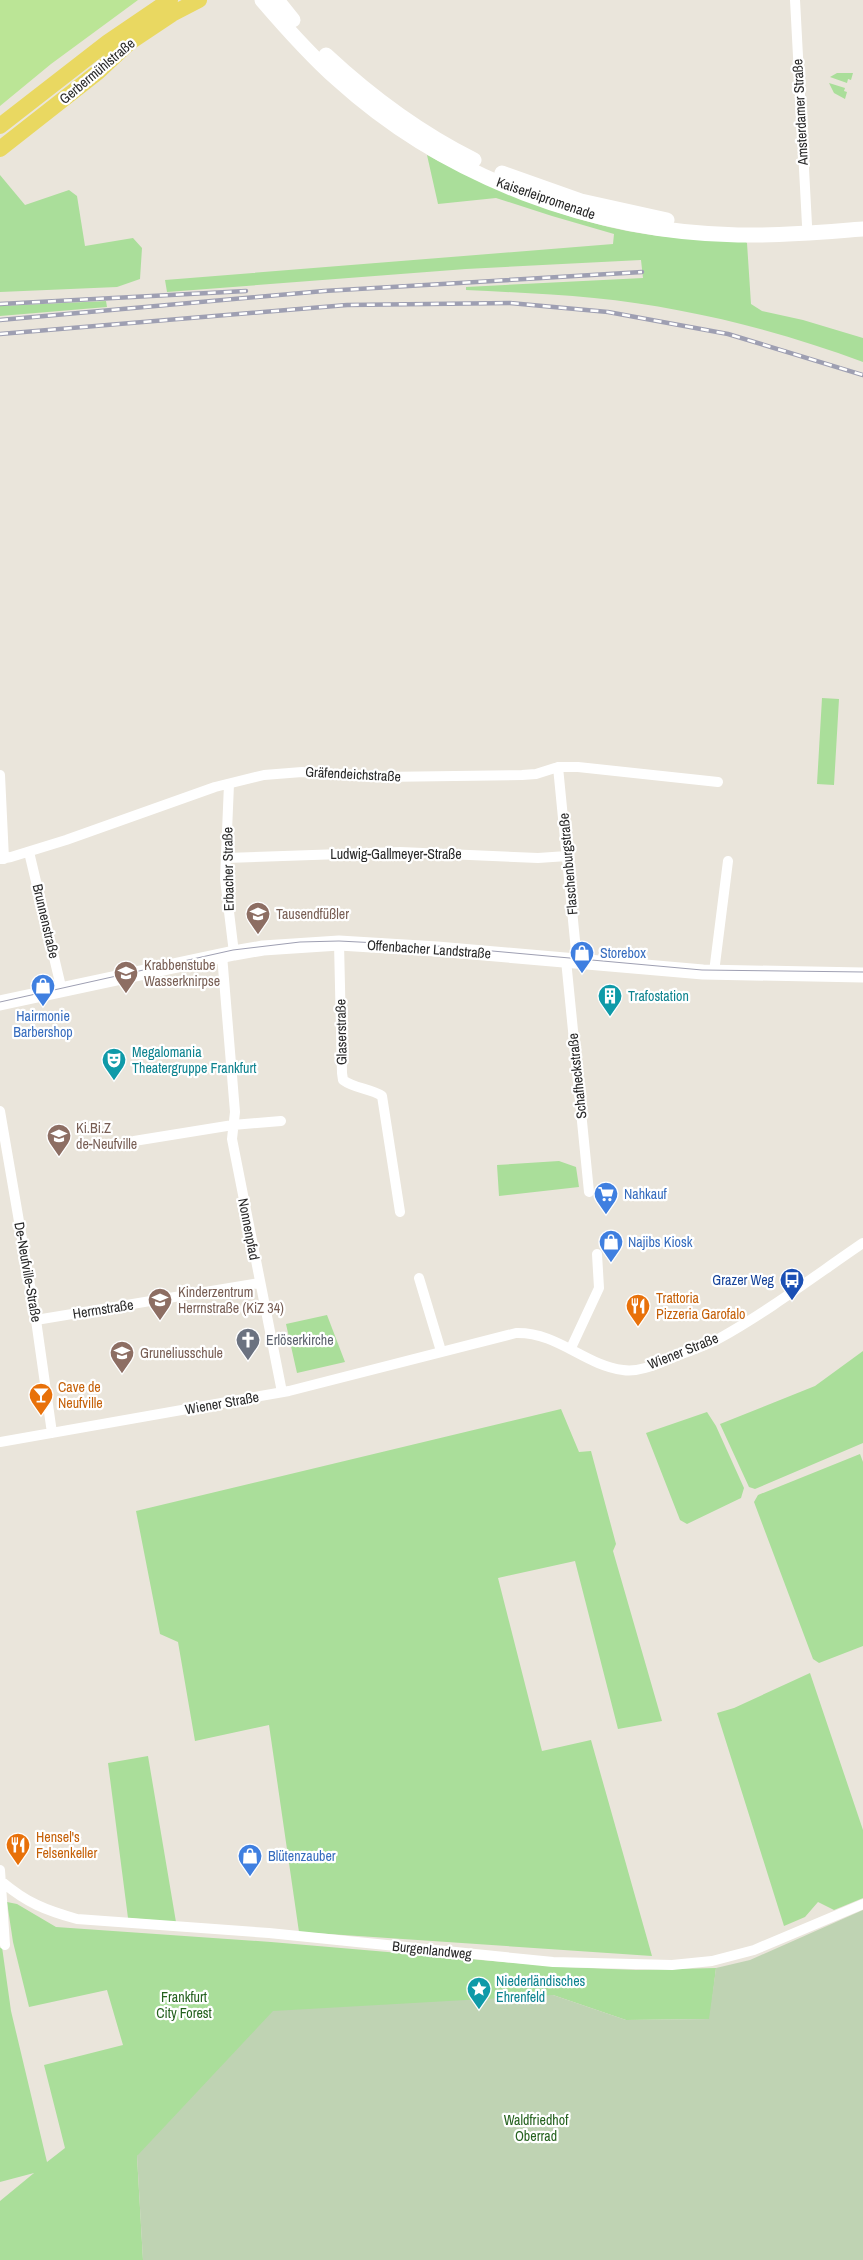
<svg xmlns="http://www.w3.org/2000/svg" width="863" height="2260" font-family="'Archivo Narrow',sans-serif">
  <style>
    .green { fill: #aade9a }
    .cemetery { fill: #bfd3b3 }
    .pitch { fill: #bbe596 }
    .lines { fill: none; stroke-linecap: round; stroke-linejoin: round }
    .street { stroke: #fff; stroke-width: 10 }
    .secondary { stroke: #fff; stroke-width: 15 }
    .primary { stroke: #e9d861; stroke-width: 16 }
    .tram { stroke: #9e9fb2; stroke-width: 1 }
    .rail-casing { stroke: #9e9fb2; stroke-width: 4.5 }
    .rail { stroke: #fff; stroke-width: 2.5; stroke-dasharray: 8; stroke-linecap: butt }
    .labels { text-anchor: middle; stroke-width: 4.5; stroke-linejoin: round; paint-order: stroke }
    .street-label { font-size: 14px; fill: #292929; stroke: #fff }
    .education-label { font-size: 14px; fill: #785e54; stroke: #fff; text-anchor: start }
    .shop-label { font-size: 14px; fill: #366cbe; stroke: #fff; text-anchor: start }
    .culture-label { font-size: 14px; fill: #0d838f; stroke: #fff; text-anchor: start }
    .transit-label { font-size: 14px; fill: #164399; stroke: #fff; text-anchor: end }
    .food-label { font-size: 14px; fill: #c56008; stroke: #fff; text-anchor: start }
    .worship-label { font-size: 14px; fill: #5b616d; stroke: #fff; text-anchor: start }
    .park-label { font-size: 14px; fill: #24611d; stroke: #fff }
  </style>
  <rect width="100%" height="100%" fill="#eae5db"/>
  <path class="green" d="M837,73H853L851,80L848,79L847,83L830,77Z
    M829,83L845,88L844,91L847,92L845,99L834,93Z
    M427,155C496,191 568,222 645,234C678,239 712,240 745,241L747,243L751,304L762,311L803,320L863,338V362C777,330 685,307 594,298C552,294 508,292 466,290V287L643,278L641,260L466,269L167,292L165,280L613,244L614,234L552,216L496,198L438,204Z
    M0,175L25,205L69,190L77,196L85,246L133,238L142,248L140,279L117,287L0,292Z
    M106,301L107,307L0,316V306Z
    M822,698L839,699L834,785L817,784Z
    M559,1161L576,1167L579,1187L499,1196L497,1165Z
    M327,1315L345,1362L297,1373L286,1324Z
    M863,1351V1443L755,1489L749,1487L720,1424L815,1386Z
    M561,1409L579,1452L591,1451L616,1544L613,1551L662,1721L618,1729L575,1561L498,1578L542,1751L591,1740L652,1956L299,1932L269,1725L195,1741L178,1642L160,1634L136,1511Z
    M707,1412L716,1426L744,1488L741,1498L687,1524L680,1520L646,1433Z
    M860,1454L863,1462V1646L819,1663L813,1659L754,1502L758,1495Z
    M810,1673L863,1830V1898L834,1910L818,1902L805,1917L784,1926L717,1713L734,1708Z
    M148,1756L176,1922L128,1918L108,1763Z
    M7,1902L17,1904L56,1927L271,1942L563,1967L636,1970L716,1968L710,2019L626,2020L553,1995L137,2156L143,2260H0V2201L34,2173L0,2182V1948L2,1947L11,2011L47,2162L65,2148L44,2065L123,2045L107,1990L29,2007L13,1942Z"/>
  <path class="cemetery" d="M863,1910V2260H143L137,2156L273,2011L553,1995L626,2020L709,2019L716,1968L750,1960Z"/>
  <path class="pitch" d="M0,0H138L51,64L0,106Z"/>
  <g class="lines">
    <path class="street" d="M795,0L807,225
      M558,767L577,961
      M0,775L4,859
      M229,784L225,879L234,953
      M29,852L62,991
      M226,858L400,852L538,858L567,856
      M0,859L11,857L66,840L215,787L264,775L302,772L381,777L522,775L536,774L558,767H578L718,782
      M339,943L342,1073L343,1080C355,1089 370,1088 382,1096L400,1212
      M222,955L235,1112L232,1139L282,1392
      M566,960L589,1192
      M714,972L728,861
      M0,1111L36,1320L52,1433
      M134,1141L233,1125L281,1121
      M419,1278L441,1351
      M36,1320L259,1283
      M571,1348L599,1288L597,1254
      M0,1442L289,1391L516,1333C558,1332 584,1365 623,1370C639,1373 659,1363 674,1357C689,1351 706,1346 720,1338C770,1310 816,1275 863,1243
      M0,1870L5,1945
      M1,1881C27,1903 45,1910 77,1919L269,1933L553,1962L672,1965L712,1961L754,1950L863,1904"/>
    <path class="secondary" d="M262,0C286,28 310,55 338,80C446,178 593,232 738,235C780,236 822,232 863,229
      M277,0L293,20
      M326,55C370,96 420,133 474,160
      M502,173L581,201L667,220
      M0,1003L234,953L263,948L339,943L437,949L703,972L863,975"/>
    <path class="primary" d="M0,126L108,42L170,0
      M0,149L98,72L130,42L172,14L199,0"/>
    <path class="tram" d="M0,1002L233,950L300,942L339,941L437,946L702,970L863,972"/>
    <defs>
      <path id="rail" d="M0,304L246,291
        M0,320L324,291L642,272
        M0,334L347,305L510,303L608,312L728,334L863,375"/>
    </defs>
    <use href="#rail" class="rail-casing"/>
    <use href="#rail" class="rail"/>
  </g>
  <defs>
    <symbol id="school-pin" viewBox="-11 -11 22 30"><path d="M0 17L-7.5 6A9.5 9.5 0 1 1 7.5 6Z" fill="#8d6e63" stroke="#fff"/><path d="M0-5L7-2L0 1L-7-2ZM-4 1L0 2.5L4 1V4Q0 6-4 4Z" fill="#fff"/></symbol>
    <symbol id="shop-pin" viewBox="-11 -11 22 30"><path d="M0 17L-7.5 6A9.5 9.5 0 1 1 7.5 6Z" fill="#3f7fe0" stroke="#fff"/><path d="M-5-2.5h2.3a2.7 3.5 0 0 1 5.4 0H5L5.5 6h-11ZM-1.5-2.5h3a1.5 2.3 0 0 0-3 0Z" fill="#fff"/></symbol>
    <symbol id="building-pin" viewBox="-11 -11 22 30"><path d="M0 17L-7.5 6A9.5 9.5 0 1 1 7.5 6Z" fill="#0f9aa8" stroke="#fff"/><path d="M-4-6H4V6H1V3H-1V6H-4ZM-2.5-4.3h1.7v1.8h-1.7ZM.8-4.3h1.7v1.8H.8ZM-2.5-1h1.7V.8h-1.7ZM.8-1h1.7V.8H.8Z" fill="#fff"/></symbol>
    <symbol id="theatre-pin" viewBox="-11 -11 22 30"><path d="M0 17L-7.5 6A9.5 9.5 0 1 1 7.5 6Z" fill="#0f9aa8" stroke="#fff"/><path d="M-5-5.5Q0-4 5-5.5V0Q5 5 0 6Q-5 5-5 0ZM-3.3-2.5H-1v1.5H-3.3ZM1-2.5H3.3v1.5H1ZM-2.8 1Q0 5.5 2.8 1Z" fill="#fff"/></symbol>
    <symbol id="supermarket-pin" viewBox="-11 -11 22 30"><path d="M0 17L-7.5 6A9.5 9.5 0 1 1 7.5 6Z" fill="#3f7fe0" stroke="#fff"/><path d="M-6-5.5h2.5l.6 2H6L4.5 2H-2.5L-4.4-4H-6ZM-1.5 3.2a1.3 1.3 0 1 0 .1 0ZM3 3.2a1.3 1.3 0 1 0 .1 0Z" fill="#fff"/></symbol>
    <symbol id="bus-pin" viewBox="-11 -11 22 30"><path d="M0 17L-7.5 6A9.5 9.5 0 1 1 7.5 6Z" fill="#1a4fb4" stroke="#fff"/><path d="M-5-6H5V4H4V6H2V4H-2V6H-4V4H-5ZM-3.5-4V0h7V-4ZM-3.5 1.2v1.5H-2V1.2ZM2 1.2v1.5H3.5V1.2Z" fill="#fff"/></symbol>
    <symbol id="restaurant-pin" viewBox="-11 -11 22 30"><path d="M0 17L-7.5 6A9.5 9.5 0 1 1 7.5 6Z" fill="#e8710a" stroke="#fff"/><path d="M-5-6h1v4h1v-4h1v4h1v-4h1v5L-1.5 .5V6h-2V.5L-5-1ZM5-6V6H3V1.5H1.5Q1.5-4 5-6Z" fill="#fff"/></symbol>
    <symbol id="church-pin" viewBox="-11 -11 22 30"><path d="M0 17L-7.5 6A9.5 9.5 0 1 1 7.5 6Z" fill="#6b7280" stroke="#fff"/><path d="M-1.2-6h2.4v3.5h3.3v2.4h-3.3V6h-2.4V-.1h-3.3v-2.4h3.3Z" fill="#fff"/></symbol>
    <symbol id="bar-pin" viewBox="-11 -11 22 30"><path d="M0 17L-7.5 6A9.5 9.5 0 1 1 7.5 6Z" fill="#e8710a" stroke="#fff"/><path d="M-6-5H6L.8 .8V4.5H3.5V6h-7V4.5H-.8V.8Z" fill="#fff"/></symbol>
    <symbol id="sight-pin" viewBox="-11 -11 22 30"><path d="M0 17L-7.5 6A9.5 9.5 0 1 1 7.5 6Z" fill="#0f9aa8" stroke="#fff"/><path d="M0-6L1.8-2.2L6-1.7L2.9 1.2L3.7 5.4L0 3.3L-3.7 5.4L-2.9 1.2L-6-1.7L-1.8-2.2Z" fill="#fff"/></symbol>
  </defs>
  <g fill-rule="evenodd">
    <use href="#school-pin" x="244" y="900" width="28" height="38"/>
    <use href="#shop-pin" x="568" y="939" width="28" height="38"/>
    <use href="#school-pin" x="112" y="959" width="28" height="38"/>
    <use href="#shop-pin" x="29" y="972" width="28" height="38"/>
    <use href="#building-pin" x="596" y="982" width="28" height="38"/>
    <use href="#theatre-pin" x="100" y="1046" width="28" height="38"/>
    <use href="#school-pin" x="45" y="1122" width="28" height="38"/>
    <use href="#supermarket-pin" x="592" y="1180" width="28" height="38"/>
    <use href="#shop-pin" x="597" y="1228" width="28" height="38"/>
    <use href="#bus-pin" x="778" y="1266" width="28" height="38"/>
    <use href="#school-pin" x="146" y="1286" width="28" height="38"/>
    <use href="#restaurant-pin" x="624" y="1292" width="28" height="38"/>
    <use href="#church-pin" x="234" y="1326" width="28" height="38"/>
    <use href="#school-pin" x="108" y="1339" width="28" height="38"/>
    <use href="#bar-pin" x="27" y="1381" width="28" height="38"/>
    <use href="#restaurant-pin" x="4" y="1831" width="28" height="38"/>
    <use href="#shop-pin" x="236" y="1842" width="28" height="38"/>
    <use href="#sight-pin" x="465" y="1975" width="28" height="38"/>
  </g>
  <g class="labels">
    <g class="street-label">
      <text transform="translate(97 71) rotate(-40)" y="5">Gerbermühlstraße</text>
      <text transform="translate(800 112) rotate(-93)" y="5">Amsterdamer Straße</text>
      <text transform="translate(546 198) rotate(19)" y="5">Kaiserleipromenade</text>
      <text transform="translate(353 774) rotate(3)" y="5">Gräfendeichstraße</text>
      <text x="396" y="859">Ludwig-Gallmeyer-Straße</text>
      <text transform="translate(568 864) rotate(-95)" y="5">Flaschenburgstraße</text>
      <text transform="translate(228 869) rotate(-91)" y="5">Erbacher Straße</text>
      <text transform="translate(46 921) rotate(77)" y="5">Brunnenstraße</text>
      <text transform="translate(429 949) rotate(4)" y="5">Offenbacher Landstraße</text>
      <text transform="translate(341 1032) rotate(-91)" y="5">Glaserstraße</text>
      <text transform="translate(577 1076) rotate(-96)" y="5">Schafheckstraße</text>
      <text transform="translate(249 1229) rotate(79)" y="5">Nonnenpfad</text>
      <text transform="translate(28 1272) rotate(80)" y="5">De-Neufville-Straße</text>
      <text transform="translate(103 1309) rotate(-9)" y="5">Herrnstraße</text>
      <text transform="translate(683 1351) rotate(-22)" y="5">Wiener Straße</text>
      <text transform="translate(222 1403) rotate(-10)" y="5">Wiener Straße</text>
      <text transform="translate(432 1950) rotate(6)" y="5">Burgenlandweg</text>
    </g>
    <g class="education-label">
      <text x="276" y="919">Tausendfüßler</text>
      <text x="144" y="970">Krabbenstube<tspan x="144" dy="16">Wasserknirpse</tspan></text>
      <text x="76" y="1133">Ki.Bi.Z<tspan x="76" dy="16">de-Neufville</tspan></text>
      <text x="178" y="1297">Kinderzentrum<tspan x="178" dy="16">Herrnstraße (KiZ 34)</tspan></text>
      <text x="140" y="1358">Gruneliusschule</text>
    </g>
    <g class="shop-label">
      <text x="600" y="958">Storebox</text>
      <text x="43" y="1021" text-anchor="middle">Hairmonie<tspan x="43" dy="16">Barbershop</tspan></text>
      <text x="624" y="1199">Nahkauf</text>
      <text x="628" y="1247">Najibs Kiosk</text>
      <text x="268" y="1861">Blütenzauber</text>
    </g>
    <g class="culture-label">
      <text x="628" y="1001">Trafostation</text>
      <text x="132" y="1057">Megalomania<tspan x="132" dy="16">Theatergruppe Frankfurt</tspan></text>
      <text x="496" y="1986">Niederländisches<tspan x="496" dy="16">Ehrenfeld</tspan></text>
    </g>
    <g class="transit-label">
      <text x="774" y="1285">Grazer Weg</text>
    </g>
    <g class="food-label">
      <text x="656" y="1303">Trattoria<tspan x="656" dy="16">Pizzeria Garofalo</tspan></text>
      <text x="58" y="1392">Cave de<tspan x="58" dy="16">Neufville</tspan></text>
      <text x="36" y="1842">Hensel's<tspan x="36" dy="16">Felsenkeller</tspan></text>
    </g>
    <g class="worship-label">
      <text x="266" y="1345">Erlöserkirche</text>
    </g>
    <g class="park-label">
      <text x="184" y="2002">Frankfurt<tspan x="184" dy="16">City Forest</tspan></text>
      <text x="536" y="2125">Waldfriedhof<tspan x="536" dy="16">Oberrad</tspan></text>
    </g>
  </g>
</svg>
